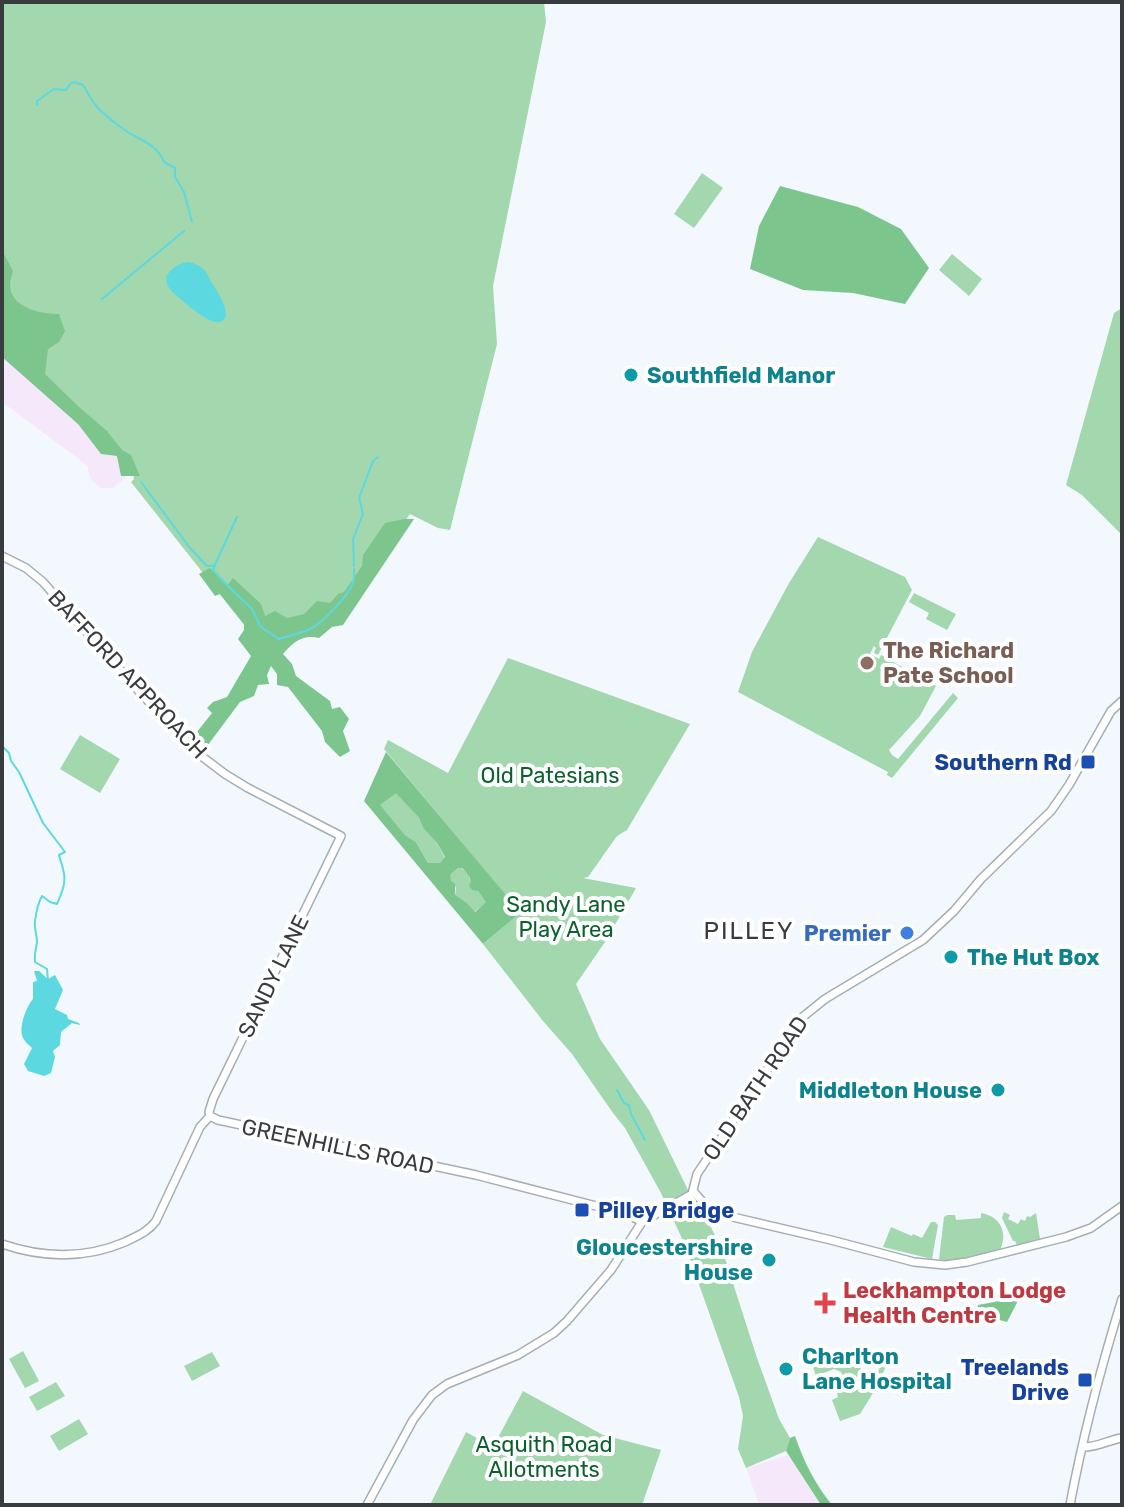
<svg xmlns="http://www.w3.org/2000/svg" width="1124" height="1507" font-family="Rubik,sans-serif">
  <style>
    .industrial { fill: #f6e8fb }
    .green { fill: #a3d7ae }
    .forest { fill: #7cc68e; fill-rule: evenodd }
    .water { fill: #5cd9e0 }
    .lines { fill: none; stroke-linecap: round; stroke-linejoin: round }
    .stream { stroke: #5cd9e0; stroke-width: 2 }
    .tertiary-casing { stroke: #a6aeb4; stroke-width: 10 }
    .tertiary { stroke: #fff; stroke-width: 7 }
    .culture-dot { fill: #0f9aa8; stroke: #fff; stroke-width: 3 }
    .education-dot { fill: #8d6e63; stroke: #fff; stroke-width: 3 }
    .transit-dot { fill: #1a4fb4; stroke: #fff; stroke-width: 3 }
    .shop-dot { fill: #3f7fe0; stroke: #fff; stroke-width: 3 }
    .health-dot { fill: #e0444e; stroke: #fff; stroke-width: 3 }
    .labels { text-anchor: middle; stroke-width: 8; stroke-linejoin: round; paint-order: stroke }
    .culture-label { font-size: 22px; font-weight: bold; fill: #0d838f; stroke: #fff; text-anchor: start }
    .education-label { font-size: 22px; font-weight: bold; fill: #785e54; stroke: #fff; text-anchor: start }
    .street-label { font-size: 22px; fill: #393c3e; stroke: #fff }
    .transit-label { font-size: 22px; font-weight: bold; fill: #164399; stroke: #fff; text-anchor: end }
    .park-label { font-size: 22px; fill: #0b612e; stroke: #fff }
    .shop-label { font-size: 22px; font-weight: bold; fill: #366cbe; stroke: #fff; text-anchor: end }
    .health-label { font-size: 22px; font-weight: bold; fill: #be3a42; stroke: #fff; text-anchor: start }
    .neighbourhood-label { font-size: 24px; letter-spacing: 2px; fill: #393c3e; stroke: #fff }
  </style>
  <rect width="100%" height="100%" fill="#f2f8fe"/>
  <path class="industrial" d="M2,346L118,453L128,471L124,479L113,488H101L92,481L88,471V466L2,402Z
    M792,1454L825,1505H757L758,1502L746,1468Z"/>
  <path class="green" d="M2,2H544L546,22L493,286L497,344L450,530L438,528L410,514L355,593L271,659L131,482L134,479L133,472L2,345Z
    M702,173L723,188L694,228L674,214Z
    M952,254L982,279L969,296L939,270Z
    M1122,308V535L1082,495L1066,485L1114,313Z
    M818,537L905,577L912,590L878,655L874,653L876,648L874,646L870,654L879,659L881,655L936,686L920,716L889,750L892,755L898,759L953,693L958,698L892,778L887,775L888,772L738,692L752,652L789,583Z
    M914,593L956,614L947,630L926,619L929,613L909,602Z
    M508,658L690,724L627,830L617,836L588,877L583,878L636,888L605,942L576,984L600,1039L649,1110L688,1190L701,1208L722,1249L757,1358L779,1419L790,1438L786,1451L746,1468L738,1449L743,1416L739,1397L685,1245L661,1193L625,1128L613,1113L572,1054L543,1021L483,944L524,910V905L517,909L384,749L388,740L448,773Z
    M80,735L120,759L100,793L60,769Z
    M396,792L419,818L423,828L437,843L445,858L440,863H428L416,842L405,835L379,805Z
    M458,868H461L469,874L470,882L487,902L474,912L467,903L455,896L456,888L449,879L450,875Z
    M1004,1212L1010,1215L1008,1219L1018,1224L1021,1219L1025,1221L1027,1216L1030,1217L1036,1213L1040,1239L1017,1245L1015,1241H1013L1002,1218Z
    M981,1213C1001,1216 1009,1234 999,1252L951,1263L939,1259L944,1217L947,1215H955L956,1220L981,1218Z
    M931,1222H935L938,1225L932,1259L883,1247L891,1227L912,1236L913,1234L922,1238Z
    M23,1351L39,1381L25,1388L9,1359Z
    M212,1352L220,1366L192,1381L184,1366Z
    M828,1358V1363L831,1364L832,1360L839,1361V1365L861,1368L857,1377L869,1385L879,1370L881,1360L888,1361L878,1385L860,1414L840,1421L832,1400L838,1397L837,1393L841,1389L839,1383L844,1380L841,1372L834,1369L821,1374V1377L817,1379L812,1364Z
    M56,1382L65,1396L37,1411L29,1397Z
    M523,1391L603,1435L661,1450L642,1505H430L466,1432L493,1447Z
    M79,1419L88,1434L59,1451L50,1436Z"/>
  <path class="forest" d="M780,186L858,207L901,229L929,268L905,304L853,293L803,290L750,269L759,226Z
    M2,250L13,271C12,275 10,280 10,285C10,308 42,314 59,314L65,331L59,342L48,349L45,374L79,407L107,431L122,450L131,455L140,476H121L117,456L101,454L78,424L2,357Z
    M404,519H414L343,625L332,627L319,638C303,634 293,642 283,654L292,664L296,676L330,701L332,709L340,707L349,719L343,731L350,751L340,757L325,742L322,731L288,687L277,685V674L271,666L267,675L269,684L258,685L254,696L240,702L202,753L189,742L212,713L207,708L213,702L227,697L251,656L238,639L244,630V624L220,594L215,596L199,574L210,568L227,586L233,578L261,604L265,616L275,611L287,618L304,614L317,601L330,603L338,594L344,592L362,566L363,555L385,523Z
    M386,752L517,908L525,905L524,910L483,944L364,801ZM396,793L419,818L423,828L437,843L445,857L440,863H428L416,842L405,835L380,805ZM458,868H462C467,873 473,878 469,886L472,890L478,891L486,902L475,912L467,903L455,895V884L451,881L450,875Z
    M1020,1297L1007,1322L977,1314L978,1305Z
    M795,1436C804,1462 815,1484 832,1505H821L786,1451L790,1438Z"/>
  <path class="water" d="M189,262C208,268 205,272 214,286C219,294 237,322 216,322C206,322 176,296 170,289C166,284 167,283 166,277C171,268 179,263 189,262Z
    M34,971H39L48,979L55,975L63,990L55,1009L67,1015L68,1019L79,1023L80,1025L72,1023L61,1032L60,1045L53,1051L55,1057L51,1073L44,1076L28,1071L24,1064L32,1048C29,1045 25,1042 23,1038C18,1028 26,1007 33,999V982L37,981Z"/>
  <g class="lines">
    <path class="stream" d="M37,105V101L54,89L66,90L70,84L74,82L83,85C89,94 92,103 101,111C108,118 118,125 126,131C140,140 158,145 164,162L175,168V177L184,192L192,222
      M102,299L184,231
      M141,482L190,548L207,566H214
      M237,517L213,569L219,577L252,609L261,627L279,639C289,635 300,634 310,629C321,624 349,596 353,582C355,578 354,574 354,569
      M354,566L353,539L363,514L359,498L373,461L378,457
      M2,746L9,753L11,761L19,772L43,823L65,852L59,855C60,860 62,864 63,869C67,882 62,892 57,904L50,902L42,896C38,903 36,913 35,921C34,928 37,935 37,942C36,949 34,954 35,962L47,969L48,981
      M617,1090L624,1103L629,1105L631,1114L645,1140"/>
    <defs>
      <path id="tertiary" d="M2,556L26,568L43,582L137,689L196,752L225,774L248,788L341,836L213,1099L209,1112L210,1116
        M210,1116L218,1120L476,1175L627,1214L642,1222
        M694,1192L707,1207L720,1214L831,1240L914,1262L945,1265L967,1262L1066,1237L1091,1228L1122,1206
        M2,1244C43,1258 85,1259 125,1242C137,1236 148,1232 156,1221L200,1127L210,1116
        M1082,1447C1096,1448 1108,1440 1122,1438
        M367,1505L413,1420L432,1395L447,1384L518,1355L554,1333L567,1321L611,1270L642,1222L692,1194L697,1174L774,1060L799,1020L825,999L923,940L954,911L981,879L1051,811L1069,785L1111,711L1122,701
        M1070,1505C1083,1435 1101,1367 1122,1299"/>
    </defs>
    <use href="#tertiary" class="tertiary-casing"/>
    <use href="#tertiary" class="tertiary"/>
  </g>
  <g class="culture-dot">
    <circle cx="631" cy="375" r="8"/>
    <circle cx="951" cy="957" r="8"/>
    <circle cx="998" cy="1090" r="8"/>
    <circle cx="769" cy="1260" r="8"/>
    <circle cx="786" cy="1369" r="8"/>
  </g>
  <circle class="education-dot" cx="867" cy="663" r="8"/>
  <g class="transit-dot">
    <rect x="1080" y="754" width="16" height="16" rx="4"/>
    <rect x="574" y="1202" width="16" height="16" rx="4"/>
    <rect x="1077" y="1372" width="16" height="16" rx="4"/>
  </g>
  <circle class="shop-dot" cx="907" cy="933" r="8"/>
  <path class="health-dot" d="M821 1291h8v8h8v8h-8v8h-8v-8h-8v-8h8z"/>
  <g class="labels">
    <g class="culture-label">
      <text x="647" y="383">Southfield Manor</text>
      <text x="967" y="965">The Hut Box</text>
      <text x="982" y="1098" text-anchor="end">Middleton House</text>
      <text x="753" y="1255" text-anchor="end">Gloucestershire<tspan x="753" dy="25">House</tspan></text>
      <text x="802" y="1364">Charlton<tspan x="802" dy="25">Lane Hospital</tspan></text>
    </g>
    <g class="education-label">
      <text x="883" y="658">The Richard<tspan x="883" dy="25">Pate School</tspan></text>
    </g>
    <g class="street-label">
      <text transform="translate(128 674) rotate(47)" y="8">BAFFORD APPROACH</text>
      <text transform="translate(273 976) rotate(-64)" y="8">SANDY LANE</text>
      <text transform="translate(755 1088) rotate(-56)" y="8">OLD BATH ROAD</text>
      <text transform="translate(338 1146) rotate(12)" y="8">GREENHILLS ROAD</text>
    </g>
    <g class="transit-label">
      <text x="1072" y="770">Southern Rd</text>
      <text x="598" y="1218" text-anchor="start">Pilley Bridge</text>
      <text x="1069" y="1375">Treelands<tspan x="1069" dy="25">Drive</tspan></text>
    </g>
    <g class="park-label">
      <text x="550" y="783">Old Patesians</text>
      <text x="566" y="912">Sandy Lane<tspan x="566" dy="25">Play Area</tspan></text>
      <text x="544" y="1452">Asquith Road<tspan x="544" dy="25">Allotments</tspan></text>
    </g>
    <g class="shop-label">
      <text x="891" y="941">Premier</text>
    </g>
    <g class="health-label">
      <text x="843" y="1298">Leckhampton Lodge<tspan x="843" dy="25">Health Centre</tspan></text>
    </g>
    <g class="neighbourhood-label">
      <text x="749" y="939">PILLEY</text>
    </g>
  </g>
  <rect width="1124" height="1507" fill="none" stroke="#393c3e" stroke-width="8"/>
</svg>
